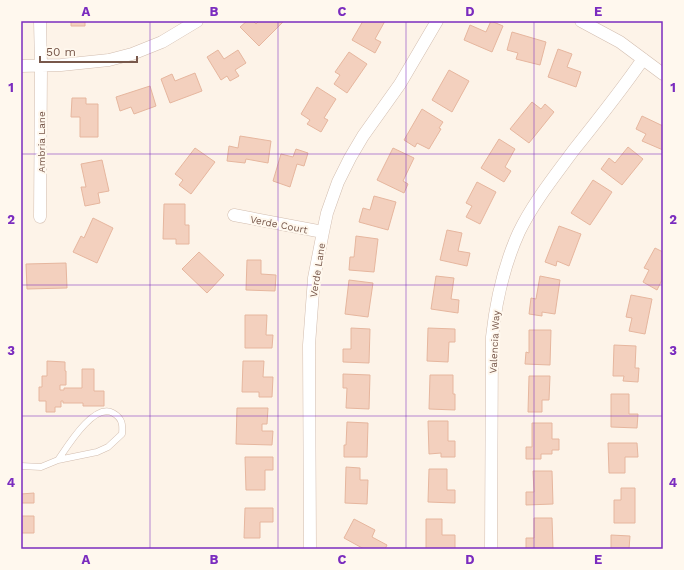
<svg xmlns="http://www.w3.org/2000/svg" width="684" height="570" font-family="'Work Sans',sans-serif">
  <style>
    .building { fill: #f3d0be; stroke: #e6b69e }
    .lines { fill: none; stroke-linecap: round; stroke-linejoin: round }
    .lane-casing { stroke: #d2bdaf; stroke-width: 7 }
    .street-casing { stroke: #d2bdaf; stroke-width: 13 }
    .lane { stroke: #fff; stroke-width: 6 }
    .street { stroke: #fff; stroke-width: 12 }
    .grid { fill: none; stroke: #7b2cbf; stroke-width: 1; stroke-opacity: 0.55 }
    .labels { text-anchor: middle; stroke-width: 4; stroke-linejoin: round; paint-order: stroke }
    .street-label { font-size: 10px; fill: #78584b; stroke: #fff8ee }
    .neatline { fill: none; stroke: #7b2cbf; stroke-width: 1.5 }
    .grid-label { font-size: 13px; text-anchor: middle; font-weight: bold; fill: #7b2cbf }
  </style>
  <rect width="100%" height="100%" fill="#fdf3e8"/>
  <path class="building" d="M71,21H85V26H71Z
    M247,21H253L256,24L259,21H282L283,22L259,46L240,27Z
    M363,21H385L375,39L381,42L375,53L352,40Z
    M491,21L503,26L492,52L464,40L470,25L486,32Z
    M512,32L546,42L540,65L516,59L518,53L507,50Z
    M558,49L572,54L567,67L581,72L576,87L548,77Z
    M218,50L224,59L238,50L246,63L235,70L239,76L230,81L227,76L221,80L207,57Z
    M349,52L367,64L347,93L334,84L340,75L335,72Z
    M449,70L469,81L452,112L432,100Z
    M195,73L202,91L170,103L161,79L172,74L175,81Z
    M150,86L156,106L134,114L131,107L120,111L116,97Z
    M317,87L336,99L324,118L328,120L321,132L307,124L310,120L301,114Z
    M72,98H86V104H98V137H80V117H71Z
    M532,102L541,109L545,104L554,112L529,143L510,129Z
    M422,109L443,122L439,128L441,129L429,149L417,143L415,147L404,140Z
    M642,116L663,126V150L642,141L646,134L636,129Z
    M240,136L271,141L268,163L246,159L245,163L227,161L229,146L238,148Z
    M499,139L515,149L505,167L511,171L504,182L481,168Z
    M628,147L643,159L622,185L601,169L609,158L615,163Z
    M195,148L215,162L191,194L179,185L183,180L175,174Z
    M393,148L414,158L403,181L408,184L404,193L377,180Z
    M296,149L308,153L304,166L297,164L290,187L273,181L281,154L293,157Z
    M102,160L109,191L98,193L100,203L85,206L81,187H86L81,164Z
    M593,180L612,192L590,225L571,213Z
    M477,182L496,192L480,224L466,217L472,206L466,203Z
    M374,196L396,202L388,230L359,222L363,208L370,210Z
    M164,204H185V225H189V244H176V239H163Z
    M93,218L113,228L97,263L73,252L81,236L84,238Z
    M559,226L581,234L569,266L557,261L556,266L545,262Z
    M447,230L462,233L458,251L470,253L467,266L440,260Z
    M356,236L378,239L374,272L349,270L350,257H354Z
    M655,248L663,252V278L657,290L643,282L649,270L644,268Z
    M199,252L224,275L207,293L182,269Z
    M247,260H261V274L276,275L275,291L246,290Z
    M66,263L67,288L27,289L26,264Z
    M436,276L454,278L451,299L459,300L458,313L431,309Z
    M540,276L560,280L555,314L542,312V316L529,314L531,298L536,299Z
    M349,280L373,283L368,317L345,314Z
    M631,295L652,299L645,334L629,331L632,318L626,317Z
    M245,315H267L266,335H273L272,348H245Z
    M351,328L370,329L369,363L343,362V349H351Z
    M428,328L455,329V342H449L448,362L427,361Z
    M529,330H551L550,365L525,364L526,352L529,353Z
    M614,345L636,346L635,368H639L638,382L623,381L624,376H613Z
    M47,361L65,362V371H66V385H60V390H64V388H82V369H94V391H104V406H83V403H63V401H61V407H55V412H46V401H39V387H42V376H47Z
    M243,361H264L263,377H273L272,397H259V392H242Z
    M343,374L370,375L369,409L346,408L347,388H343Z
    M430,375H453V394H455V410L429,409Z
    M529,376H550L549,400H542V412H528Z
    M611,394H629V414H638L637,428L611,427Z
    M237,408H268L267,424H262V431H273L272,445L236,444Z
    M428,421H448V441H455V457H441V453L429,454Z
    M347,422L368,423L367,457H344V445H346Z
    M532,423H552V439H559V450H552V454H541V459H526V447H532Z
    M608,443H637L638,457H625V473H609Z
    M245,457H273V470H265V490H246Z
    M346,467L360,468V480H368L367,504L345,503Z
    M429,469H447V490H455V503L428,502Z
    M533,471H552L553,504L526,505V492H534Z
    M621,488H635V523H614V500H621Z
    M34,493V503H21V494Z
    M245,508H273V522H260V538H244Z
    M21,516H34V533H21Z
    M534,518H552L553,549H526V538H534Z
    M354,519L375,530L372,537L387,545L385,549H364L344,538Z
    M426,519H442V535H455V549H426Z
    M611,535L630,536L629,549H611Z"/>
  <g class="lines">
    <defs>
      <path id="lane" d="M21,466L41,467L58,460L97,452L108,447L122,434C123,424 122,418 113,413C94,402 67,447 58,460"/>
      <path id="street" d="M40,21L41,66L40,217
        M581,21L620,42L663,74
        M21,66L61,65L109,60L132,54L162,42L197,21
        M234,215L323,232
        M310,549L309,345L314,278L323,232L327,213L338,182L350,158L363,136L400,84L437,21
        M491,549L492,337C496,300 504,265 519,232C533,203 554,177 573,151C597,121 621,91 643,59"/>
    </defs>
    <use href="#lane" class="lane-casing"/>
    <use href="#street" class="street-casing"/>
    <use href="#lane" class="lane"/>
    <use href="#street" class="street"/>
  </g>
  <path class="grid" d="M150,21V549M278,21V549M406,21V549M534,21V549M21,154H663M21,285H663M21,416H663"/>
  <g class="labels">
    <g class="street-label">
      <text transform="translate(41 142) rotate(-90)" y="4">Ambria Lane</text>
      <text transform="translate(279 224) rotate(11)" y="4">Verde Court</text>
      <text transform="translate(317 270) rotate(-81)" y="4">Verde Lane</text>
      <text transform="translate(494 342) rotate(-87)" y="4">Valencia Way</text>
    </g>
  </g>
  <rect width="684" height="570" fill="none" stroke="#fff8ee" stroke-width="44"/>
  <path d="M40 56v6h97v-6" fill="none" stroke="#78584b" stroke-width="2"/>
  <text x="46" y="56" font-size="12" fill="#78584b" stroke="#fff8ee" stroke-width="3" paint-order="stroke">50 m</text>
  <rect x="22" y="22" width="640" height="526" class="neatline"/>
  <g class="grid-label">
    <text x="86" y="16">A</text>
    <text x="214" y="16">B</text>
    <text x="342" y="16">C</text>
    <text x="470" y="16">D</text>
    <text x="598" y="16">E</text>
    <text x="11" y="92">1</text>
    <text x="673" y="92">1</text>
    <text x="11" y="224">2</text>
    <text x="673" y="224">2</text>
    <text x="11" y="355">3</text>
    <text x="673" y="355">3</text>
    <text x="11" y="487">4</text>
    <text x="673" y="487">4</text>
    <text x="86" y="564">A</text>
    <text x="214" y="564">B</text>
    <text x="342" y="564">C</text>
    <text x="470" y="564">D</text>
    <text x="598" y="564">E</text>
  </g>
</svg>
